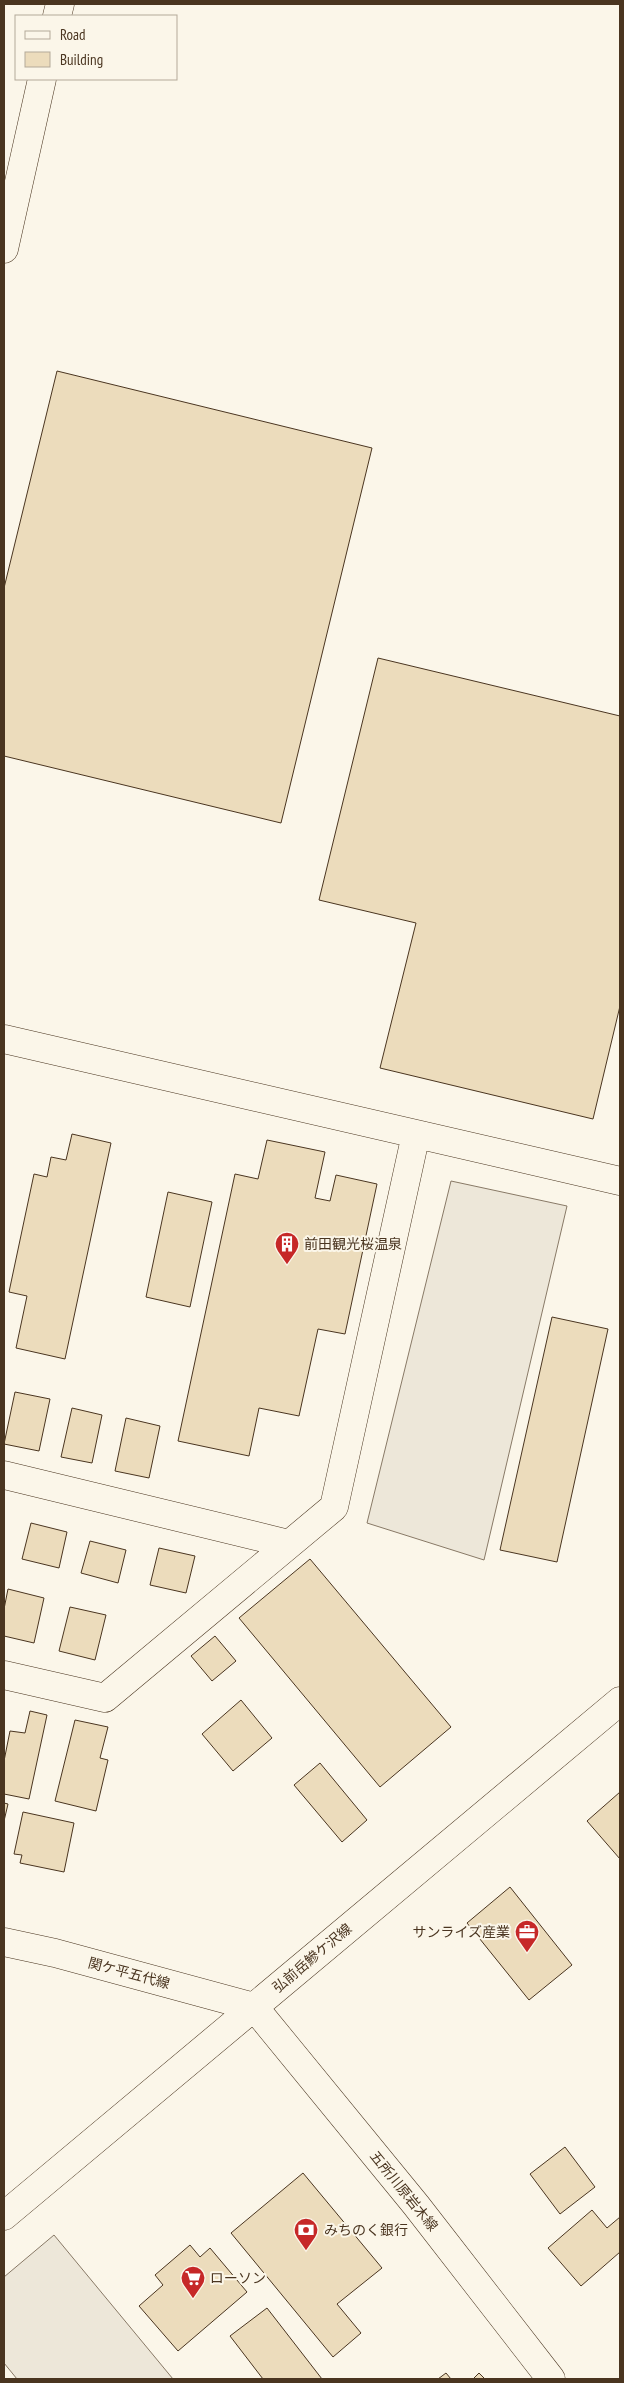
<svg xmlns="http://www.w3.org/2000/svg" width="624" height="2383" font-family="'PT Sans Narrow','Noto Sans JP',sans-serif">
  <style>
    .parking { fill: #ede7d9; stroke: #887966 }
    .building { fill: #ecdcbc; stroke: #4a3520 }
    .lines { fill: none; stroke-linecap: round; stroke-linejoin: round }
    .minor-casing { stroke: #4a3520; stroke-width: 29 }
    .major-casing { stroke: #4a3520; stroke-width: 29 }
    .minor { stroke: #fbf6e9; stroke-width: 28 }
    .major { stroke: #fbf6e9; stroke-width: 28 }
    .labels { text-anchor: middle; stroke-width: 4; stroke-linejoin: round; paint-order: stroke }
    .poi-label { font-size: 14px; fill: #4a3520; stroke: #fbf6e9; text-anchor: start }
    .street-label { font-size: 14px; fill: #4a3520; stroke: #fbf6e9 }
  </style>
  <rect width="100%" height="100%" fill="#fbf6e9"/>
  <path class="parking" d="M451,1181L567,1206L484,1560L367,1523Z
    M54,2235L173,2379H17L4,2363V2277Z"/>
  <path class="building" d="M57,371L372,448L281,823L4,756V588Z
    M378,658L620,716V1006L593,1119L380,1068L416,923L319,900Z
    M72,1134L111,1143L65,1359L16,1348L27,1296L9,1292L34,1174L47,1177L51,1157L66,1160Z
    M267,1140L325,1152L315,1198L330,1201L336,1175L377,1184L345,1334L318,1329L299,1416L259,1408L249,1456L178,1441L235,1174L258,1179Z
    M168,1192L212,1202L190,1307L146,1297Z
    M552,1317L608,1329L557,1562L500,1550Z
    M15,1392L50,1399L39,1451L4,1444Z
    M72,1408L102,1415L92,1463L61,1457Z
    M126,1418L160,1426L149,1478L115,1471Z
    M31,1523L67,1532L59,1568L22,1559Z
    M90,1541L126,1550L118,1583L81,1573Z
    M159,1548L195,1556L186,1593L150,1585Z
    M310,1559L451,1727L380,1787L239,1618Z
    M8,1589L44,1598L34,1643L4,1636V1609Z
    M70,1607L106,1615L95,1660L59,1651Z
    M215,1636L236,1661L212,1681L191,1656Z
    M241,1700L272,1738L233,1771L202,1734Z
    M30,1711L47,1715L29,1799L4,1794V1761L10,1731L25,1733Z
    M75,1720L108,1727L100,1758L108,1760L96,1811L55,1801Z
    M320,1763L367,1820L342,1842L294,1785Z
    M620,1792V1859L587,1821Z
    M4,1803L8,1804L4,1821Z
    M23,1812L74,1823L64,1872L20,1863L22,1855L14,1854Z
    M510,1887L572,1965L529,2000L467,1923Z
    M565,2147L595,2187L560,2214L530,2174Z
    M303,2173L382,2268L337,2304L361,2333L333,2357L231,2233Z
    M592,2210L607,2228L620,2217V2252L581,2286L548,2248Z
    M190,2245L200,2257L210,2248L247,2292L178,2351L139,2306L163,2285L155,2275Z
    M267,2308L322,2379H263L230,2336Z
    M446,2373L451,2379H438Z
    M479,2373L485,2379H473Z"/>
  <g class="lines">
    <defs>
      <path id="minor" d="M57,16L60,4
        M4,249L42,79
        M4,1039L620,1181
        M4,1475L289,1544
        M4,1675L105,1698L334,1507L416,1134"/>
      <path id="major" d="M4,1942L55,1953L254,2007
        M254,2007L416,2205L551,2379
        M4,2216L620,1701"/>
    </defs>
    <use href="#minor" class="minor-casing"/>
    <use href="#major" class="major-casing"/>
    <use href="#minor" class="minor"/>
    <use href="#major" class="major"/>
  </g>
  <defs>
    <symbol id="building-pin" viewBox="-11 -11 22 30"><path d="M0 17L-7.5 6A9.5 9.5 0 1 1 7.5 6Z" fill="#c62828" stroke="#fbf6e9"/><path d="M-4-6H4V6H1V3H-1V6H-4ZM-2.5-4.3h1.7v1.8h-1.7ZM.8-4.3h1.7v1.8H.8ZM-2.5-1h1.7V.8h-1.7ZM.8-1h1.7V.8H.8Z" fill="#fff"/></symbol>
    <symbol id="office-pin" viewBox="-11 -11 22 30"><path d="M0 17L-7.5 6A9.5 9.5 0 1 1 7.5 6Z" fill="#c62828" stroke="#fbf6e9"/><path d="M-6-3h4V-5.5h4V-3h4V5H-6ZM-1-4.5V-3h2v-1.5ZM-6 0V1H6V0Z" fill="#fff"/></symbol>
    <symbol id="bank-pin" viewBox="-11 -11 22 30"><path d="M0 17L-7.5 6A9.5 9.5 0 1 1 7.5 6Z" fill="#c62828" stroke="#fbf6e9"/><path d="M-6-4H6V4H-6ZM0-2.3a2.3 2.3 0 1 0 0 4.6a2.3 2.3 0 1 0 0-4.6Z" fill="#fff"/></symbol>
    <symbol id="supermarket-pin" viewBox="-11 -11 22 30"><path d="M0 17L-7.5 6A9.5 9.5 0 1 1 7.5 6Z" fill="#c62828" stroke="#fbf6e9"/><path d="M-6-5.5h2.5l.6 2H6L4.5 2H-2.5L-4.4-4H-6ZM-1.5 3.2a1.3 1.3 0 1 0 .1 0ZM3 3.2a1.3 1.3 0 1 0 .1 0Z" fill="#fff"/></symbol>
  </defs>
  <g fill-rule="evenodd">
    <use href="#building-pin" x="273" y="1230" width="28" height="38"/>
    <use href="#office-pin" x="513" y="1918" width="28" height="38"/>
    <use href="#bank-pin" x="292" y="2216" width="28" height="38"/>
    <use href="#supermarket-pin" x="179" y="2264" width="28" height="38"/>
  </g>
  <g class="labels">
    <g class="poi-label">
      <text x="304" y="1249">前田観光桜温泉</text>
      <text x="510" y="1937" text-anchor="end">サンライズ産業</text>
      <text x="324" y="2235">みちのく銀行</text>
      <text x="210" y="2283">ローソン</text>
    </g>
    <g class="street-label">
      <text transform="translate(312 1958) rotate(-40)" y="5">弘前岳鰺ケ沢線</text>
      <text transform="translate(129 1973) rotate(15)" y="5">関ケ平五代線</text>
      <text transform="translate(404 2191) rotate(51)" y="5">五所川原岩木線</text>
    </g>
  </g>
  <rect width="624" height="2383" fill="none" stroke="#4a3520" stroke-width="10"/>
  <rect x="15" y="15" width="162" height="65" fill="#fbf6e9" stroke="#b4a999"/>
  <rect x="25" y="31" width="25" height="8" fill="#fbf6e9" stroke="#b4a999"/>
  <text x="60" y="40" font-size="15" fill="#4a3520">Road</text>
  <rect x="25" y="52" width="25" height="15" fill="#ecdcbc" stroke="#b4a999"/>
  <text x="60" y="65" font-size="15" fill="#4a3520">Building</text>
</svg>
